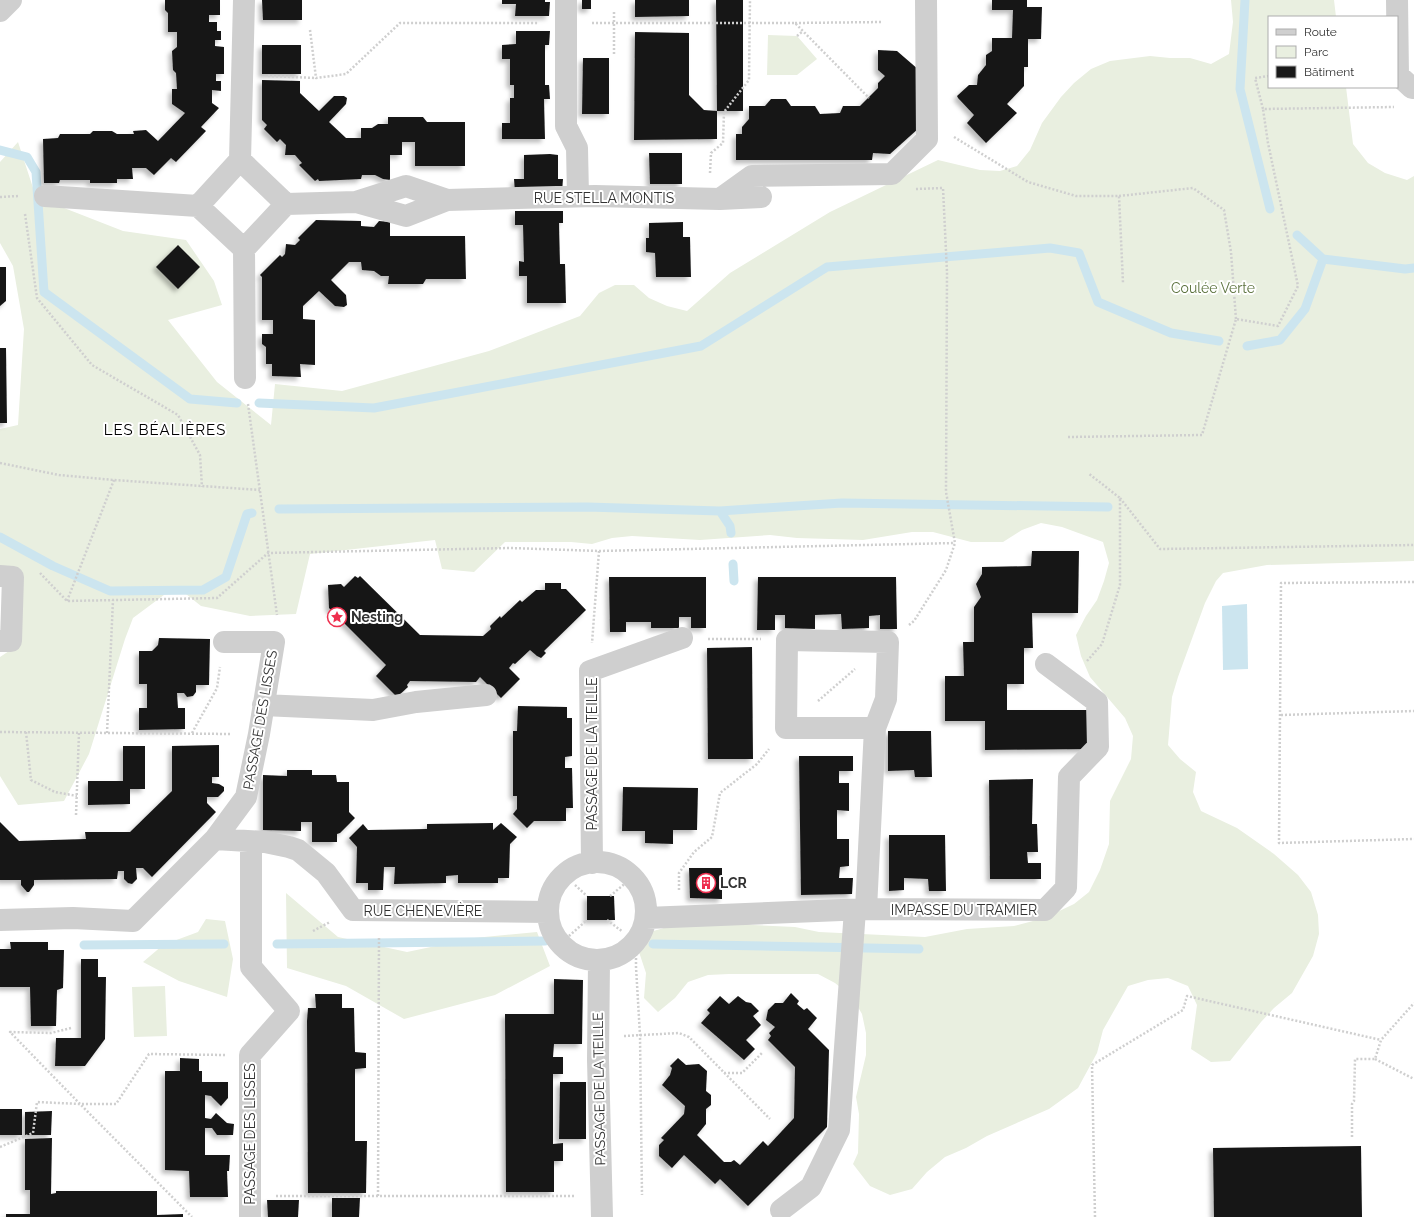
<svg xmlns="http://www.w3.org/2000/svg" width="1414" height="1217" font-family="Raleway,sans-serif">
  <style>
    .green { fill: #e9efe0 }
    .water { fill: #cce5ef }
    .lines { fill: none; stroke-linecap: round; stroke-linejoin: round }
    .stream { stroke: #cce5ef; stroke-width: 9 }
    .building { fill: #191919; filter: url(#shadow) }
    .path { stroke: #cfcfcf; stroke-width: 2.5; stroke-dasharray: 2 2; stroke-linecap: butt }
    .minor { stroke: #cfcfcf; stroke-width: 22 }
    .labels { text-anchor: middle; stroke-width: 4; stroke-linejoin: round; paint-order: stroke }
    .street-label { font-size: 14px; fill: #323232; stroke: #fff }
    .park-label { font-size: 14px; fill: #5a713c; stroke: #fff }
    .poi-label { font-size: 14px; font-weight: bold; fill: #323232; stroke: #fff; text-anchor: start }
    .neighbourhood-label { font-size: 15px; letter-spacing: 1px; fill: #000; stroke: #fff }
  </style>
  <defs>
    <filter id="shadow"><feDropShadow dx="-3.5" dy="3.5" stdDeviation="2" flood-color="#0004"/></filter>
  </defs>
  <rect width="100%" height="100%" fill="#fff"/>
  <path class="green" d="M1231,0H1334L1336,17H1269V87H1346L1353,144L1368,163L1385,173L1407,180L1414,176V561L1267,565L1223,573L1216,581L1205,603L1178,677L1172,697L1168,745L1180,759L1196,772L1193,792L1201,811L1237,828L1274,854L1298,875L1311,892L1318,915L1319,934L1313,956L1292,993L1274,1008L1261,1022L1230,1061L1211,1062L1191,1049L1197,1005L1188,986L1168,978L1148,980L1128,986L1103,1030L1097,1053L1078,1088L1049,1109L987,1136L966,1148L945,1157L927,1172L912,1189L890,1195L870,1186L853,1164L858,1153L859,1114L856,1097L866,1055V1033L862,1014L852,997L835,983L818,974H729L708,975L688,982L675,998L658,1012L644,998L646,973L639,952L650,932L688,921L707,919L753,925L795,927L819,932L925,937L967,929L1014,926L1033,921L1055,913L1074,904L1089,892L1100,870L1109,844L1110,801L1131,759L1133,736L1125,718L1090,677L1081,656L1076,635L1086,616L1097,600L1104,581L1109,563L1103,542L1062,527L1041,523L1022,530L1003,542H971L933,532H912L863,540L797,538L770,535L700,540L632,536L612,538L592,544L571,542H505L474,572L442,569L435,540L310,554L296,614L250,616L201,606L176,586L133,618L125,639L89,754L64,801L18,805L0,776V657L15,647L0,572V429L18,425L24,329L13,266L0,243V162L18,142L36,197L123,231L186,240L214,281L222,305L168,320L217,382L271,425L275,384L342,391L489,351L580,316L599,293L615,285H634L649,298L667,306L687,311L730,273L830,212L938,160L980,170L1000,171L1017,166L1030,150L1042,123L1061,97L1074,83L1091,69L1110,61L1150,56L1170,58H1190L1211,64L1229,54L1233,22Z
    M768,35L797,36L817,59L797,75H767Z
    M286,893L338,937L407,952L474,938L537,932L550,966L495,995L404,1019L346,986L287,968Z
    M206,919L225,921L233,959L227,997L179,981L143,962L163,945L198,932Z
    M165,986L167,1036L134,1037L132,987Z"/>
  <path class="water" d="M1247,604L1248,669L1223,670L1222,606Z"/>
  <g class="lines">
    <path class="stream" d="M1245,0L1240,89L1270,209
      M0,150L27,157L36,172L44,292L190,399L237,403
      M1297,235L1323,259L1405,269L1414,268
      M1247,346L1280,340L1305,309L1323,259
      M259,403L374,408L701,346L827,267L1050,248L1079,253L1098,302L1171,333L1219,341
      M279,509L587,507L720,511L730,526L731,533
      M720,511L842,503L1108,507
      M0,537L53,566L110,591L203,590L226,577L247,514L252,513
      M733,564L734,581
      M277,944L545,941
      M653,944L919,949
      M84,945L224,944"/>
  </g>
  <path class="building" d="M165,0H220V15H209V22H217V31H221V40H215V46L224,47V74H216V81H221V91L212,90V103L219,108L201,127L206,131L176,162L171,158L154,175L146,168H132L133,179H117V183H90V180H60L59,183H44L43,139L58,138L60,134H90L93,131H112L117,134H134L133,131L146,130L158,141L185,113L172,104V89H177L176,73L173,70L172,51L177,47V32H168V13L165,10Z
    M262,0H302V20H263Z
    M502,0H545V2H550L549,16H515L516,4H502Z
    M582,0H591V9H582Z
    M635,0H689V16L635,17Z
    M716,0H743V111H717V139L634,140L635,32L689,33V95L704,110L717,111Z
    M992,0H1027V7H1042L1041,39H1028V67H1024V86L1007,104L1017,113L986,143L967,123L974,115L958,98L957,96L969,85H977L978,75L986,65V55L992,51V38H1012L1013,10H992Z
    M516,31H550L549,45H545V85H549L550,99H544L545,139H502V123H510V98H514V85H510V59H502V45L516,44Z
    M262,45H301V74H262Z
    M878,50L897,51L919,70V128L890,154L873,153L872,160H736V134H742V127L749,119V106H765L771,99H786L791,106H815L820,114L840,113L843,106H860L878,88V83L885,76L878,70Z
    M583,58H609V114H582Z
    M262,80L300,81V93L319,111L334,96H344L347,98L346,104L329,122L346,138H361V128H372L378,124H388V117H423L427,122H465V166H415V142H402V155H390V180L383,179L375,175H362L361,179L319,181L318,179L315,181L299,165L302,163L295,155H285L286,145L280,139L277,142L264,129L267,125L262,120Z
    M649,153H682V184H650Z
    M550,154L558,155V179H563L562,192H515L514,179H524V155Z
    M515,211H563V223H559L560,264H565L566,303H527V276H519V261L524,262L523,225H515Z
    M316,220L361,221V226L374,227L379,221L390,222V236H465L466,279H426L423,284H388L389,276H381L374,271L362,270L361,262H349L331,280L346,295L347,305L344,307L335,306L319,291L303,306V319L315,320V365L300,364L301,377L272,376V364H266V347L262,344V334H273V320H262V277L260,275L280,255L282,257L285,254L286,244L295,245L300,240L298,238Z
    M683,222V237H690L691,277H656L655,253L646,252V238H649V223Z
    M178,245L200,267L178,289L156,267Z
    M0,267H6V301L0,306Z
    M0,348H6L7,423H0Z
    M1032,551H1079L1078,613H1032L1033,648H1024V684H1007V710H1092V749L985,750V721H945V676H964L963,642H974V607L981,597L976,584L982,574V567L1031,566Z
    M355,576L358,578L360,576L420,635L483,636L491,629L490,626L500,616L501,618L520,600L522,602L536,590H545V583H561V589H566L586,610L544,651L546,653L541,658L537,656L530,650L515,664L513,663L509,668L520,679L501,698L480,677L476,682L410,681L407,685L408,687L397,697L376,676L386,665L329,608L328,585L341,584L344,587Z
    M609,577H706V628H691V617H679V628H651V622H626V632H610Z
    M758,577H896L897,629H880V615L869,616V628L842,629L841,614L815,615V629L785,628V615H775V630H757Z
    M159,638L210,639L209,685H196V692L193,696L187,697L184,693H177L178,708H185V729L139,730V708H147V684H139V651H152L158,645Z
    M752,647L753,759H708L707,648Z
    M518,706L567,707V718H572V756L565,757V768H572L573,808H566V821H534L527,828L513,814L517,809V796H513V731H517Z
    M888,731H931L932,777H915L914,770L888,771Z
    M219,745V777H212V783L219,784L224,787V791L218,797H207V803L216,812L152,877L143,868H136L137,879L132,884L128,883L124,879V871H118L117,879L34,880V885L29,892H27L21,885V880H0V822L19,841L86,839L85,832H130L172,791V746Z
    M123,746H145V789H130V804L88,805V781H123Z
    M799,756H853V771H839V783H849V811L837,810V839H849V866L840,867L839,878H853L852,894L801,895Z
    M287,770H312V775H336L337,782H349V812L355,818L340,833L337,834V842H312V822H301V831L263,830V775L287,776Z
    M1033,779L1032,824H1037L1038,852H1027L1028,863H1041V879H990L989,780Z
    M623,787L698,788L697,830H673V844L645,843V831H622Z
    M493,823V830L501,823L517,837L510,844L509,878H498V883H458V875L446,876V883L394,884L395,867H384L383,890H368V883H356L357,847L349,838L363,824L368,830L427,829V824Z
    M889,835H945L946,891H929L928,879L904,878V890L889,891Z
    M689,868H722V899L690,898Z
    M587,896H614L615,920H587Z
    M10,942H48V950H64L63,988L57,990L56,1026H31L30,987H0V949H11Z
    M81,959H98V977H106L105,1039L85,1066H55L56,1038H81Z
    M554,979L583,980L582,1044H554L553,1057H563V1074H553V1144L563,1143V1161H554V1192H506L505,1014H554Z
    M791,993L799,1001L797,1004L804,1010L807,1008L817,1018L808,1029L829,1050L827,1127L748,1206L720,1179L715,1184L713,1182L684,1155L672,1168L659,1156V1145L664,1140L661,1138L684,1114L685,1106L662,1085L670,1075L672,1068L670,1066L678,1058L686,1065L699,1064L707,1071L706,1091L711,1095V1105L706,1109V1124L697,1135L724,1162H731L734,1160L740,1165L763,1141L768,1146L794,1118L795,1067L768,1040L771,1036L769,1033L775,1027L766,1020L768,1010L775,1003H783Z
    M315,994H342V1008H354L355,1052L366,1053V1068L355,1069V1141H367L366,1193H308L307,1021L308,1008H316Z
    M720,996L729,1004L738,996L746,1002L751,1003L759,1011L753,1016L761,1025L746,1040L755,1049L744,1060L701,1023L710,1013L707,1010Z
    M180,1058L199,1059V1071H202V1082H228V1098L221,1106L211,1096L205,1095V1118L211,1119L216,1113L227,1123L234,1124L233,1135H217L212,1128H205V1155H230L229,1171H227L228,1197H190L189,1171L165,1170V1071H180Z
    M560,1082H586V1139H559Z
    M0,1109H22V1135H0Z
    M52,1111L51,1135H25V1112Z
    M52,1138L51,1194L56,1193V1191H157V1215L183,1214V1217H6V1214H30V1190H25V1139Z
    M1361,1146L1362,1217H1214L1213,1148Z
    M332,1198H360L359,1217H332Z
    M267,1200H299L298,1217H268Z"/>
  <g class="lines">
    <path class="path" d="M592,23H795L869,98
      M795,23L882,22
      M310,30L316,78L346,74L400,23H539
      M797,36L803,31
      M614,54V12
      M268,76L316,78
      M1269,76L1255,78L1263,109L1394,107
      M954,137L1028,182L1076,196H1119L1123,283
      M710,173L711,153L723,143L724,112L749,80L750,0
      M1119,196L1193,188L1224,210L1231,252L1236,319
      M0,197L19,196
      M25,214L37,298L92,365L178,415L200,455L202,487
      M248,404L277,615
      M1068,437L1202,435L1236,319L1278,326L1298,286L1268,143L1263,109
      M0,463L59,475L114,480L260,490
      M1120,498L1160,549L1414,545
      M599,551L955,543
      M40,573L67,601L217,598L268,553L511,548L599,551L592,643
      M1414,582L1281,583L1279,843L1414,839
      M67,601L114,480
      M909,625L914,621L946,570L955,543L946,492L947,272L943,188L916,189
      M708,639H761
      M1087,661L1102,644L1120,585V498L1088,473
      M818,701L855,669
      M1281,715L1414,711
      M0,732L231,734
      M26,732L31,780L55,792L77,796
      M107,733L113,600
      M192,733L217,688L220,667
      M76,815L79,733
      M565,875L570,880
      M575,885L587,896
      M679,890V873L694,852L712,837L720,793L757,764L769,749
      M610,896L633,877
      M607,920L623,932
      M313,931L330,922
      M636,942V967L640,1035L642,1195
      M560,944L587,920
      M71,1028L51,1033L10,1032L80,1104H116L149,1054L225,1055
      M624,1036L679,1033L689,1037L770,1119
      M1375,1059L1414,1079
      M724,1073H742L763,1052
      M1352,1137V1104L1354,1101L1355,1059H1375L1381,1040L1414,1003
      M0,1147L33,1133L37,1102L80,1104L192,1217
      M276,1196H575
      M378,1196L379,937
      M1095,1217L1092,1065L1183,1010L1187,996L1381,1040"/>
    <path class="minor" d="M566,0V126L577,148L578,196
      M1397,0L1398,75L1412,88H1414
      M0,11L11,0
      M240,160L286,204L244,249L198,206Z
      M240,160L244,0
      M45,196L198,206
      M720,199L752,176L892,174L927,139L926,0
      M356,202L406,216L447,200
      M286,204L356,202L406,186L447,200L595,196L720,199L761,197
      M244,249L245,378
      M0,576L13,577L11,641H0
      M263,705L373,710L416,702L486,695
      M215,839L246,797L259,734L274,642H224
      M548 911a49 49 0 1 1 98 0a49 49 0 1 1-98 0Z
      M592,863L590,671L682,638
      M866,909L875,728L886,699L888,642L787,640L786,728H875
      M646,918L866,909L1045,910L1066,888L1069,777L1098,747L1097,702L1046,664
      M0,920L73,918L133,921L215,839L265,842L289,847L298,850L326,873L353,910L548,912
      M599,961L598,1060L602,1217
      M781,1210L811,1187L839,1130L855,910
      M250,1217V1055L289,1011L251,967V842"/>
  </g>
  <defs>
    <symbol id="sight-ring" viewBox="-11 -11 22 22"><circle r="9.5" fill="#fff" stroke="#ee2f4e" stroke-width="1.5"/><path d="M0-6L1.8-2.2L6-1.7L2.9 1.2L3.7 5.4L0 3.3L-3.7 5.4L-2.9 1.2L-6-1.7L-1.8-2.2Z" fill="#ee2f4e"/></symbol>
    <symbol id="building-ring" viewBox="-11 -11 22 22"><circle r="9.5" fill="#fff" stroke="#ee2f4e" stroke-width="1.5"/><path d="M-4-6H4V6H1V3H-1V6H-4ZM-2.5-4.3h1.7v1.8h-1.7ZM.8-4.3h1.7v1.8H.8ZM-2.5-1h1.7V.8h-1.7ZM.8-1h1.7V.8H.8Z" fill="#ee2f4e"/></symbol>
  </defs>
  <g fill-rule="evenodd">
    <use href="#sight-ring" x="326" y="606" width="22" height="22"/>
    <use href="#building-ring" x="695" y="872" width="22" height="22"/>
  </g>
  <g class="labels">
    <g class="street-label">
      <text x="604" y="203">RUE STELLA MONTIS</text>
      <text transform="translate(260 720) rotate(-80)" y="5">PASSAGE DES LISSES</text>
      <text transform="translate(592 754) rotate(-90)" y="5">PASSAGE DE LA TEILLE</text>
      <text x="964" y="915">IMPASSE DU TRAMIER</text>
      <text x="423" y="916">RUE CHENEVIÈRE</text>
      <text transform="translate(599 1089) rotate(-91)" y="5">PASSAGE DE LA TEILLE</text>
      <text transform="translate(250 1134) rotate(-90)" y="5">PASSAGE DES LISSES</text>
    </g>
    <g class="park-label">
      <text x="1213" y="293">Coulée Verte</text>
    </g>
    <g class="poi-label">
      <text x="351" y="622">Nesting</text>
      <text x="720" y="888">LCR</text>
    </g>
    <g class="neighbourhood-label">
      <text x="165" y="435">LES BÉALIÈRES</text>
    </g>
  </g>
  <rect x="1268" y="16" width="130" height="72" fill="#ffffff" stroke="#adadad"/>
  <rect x="1276" y="29" width="20" height="6" fill="#cfcfcf" stroke="#adadad"/>
  <text x="1304" y="36" font-size="12" fill="#323232">Route</text>
  <rect x="1276" y="46" width="20" height="12" fill="#e9efe0" stroke="#adadad"/>
  <text x="1304" y="56" font-size="12" fill="#323232">Parc</text>
  <rect x="1276" y="66" width="20" height="12" fill="#191919" stroke="#adadad"/>
  <text x="1304" y="76" font-size="12" fill="#323232">Bâtiment</text>
</svg>
